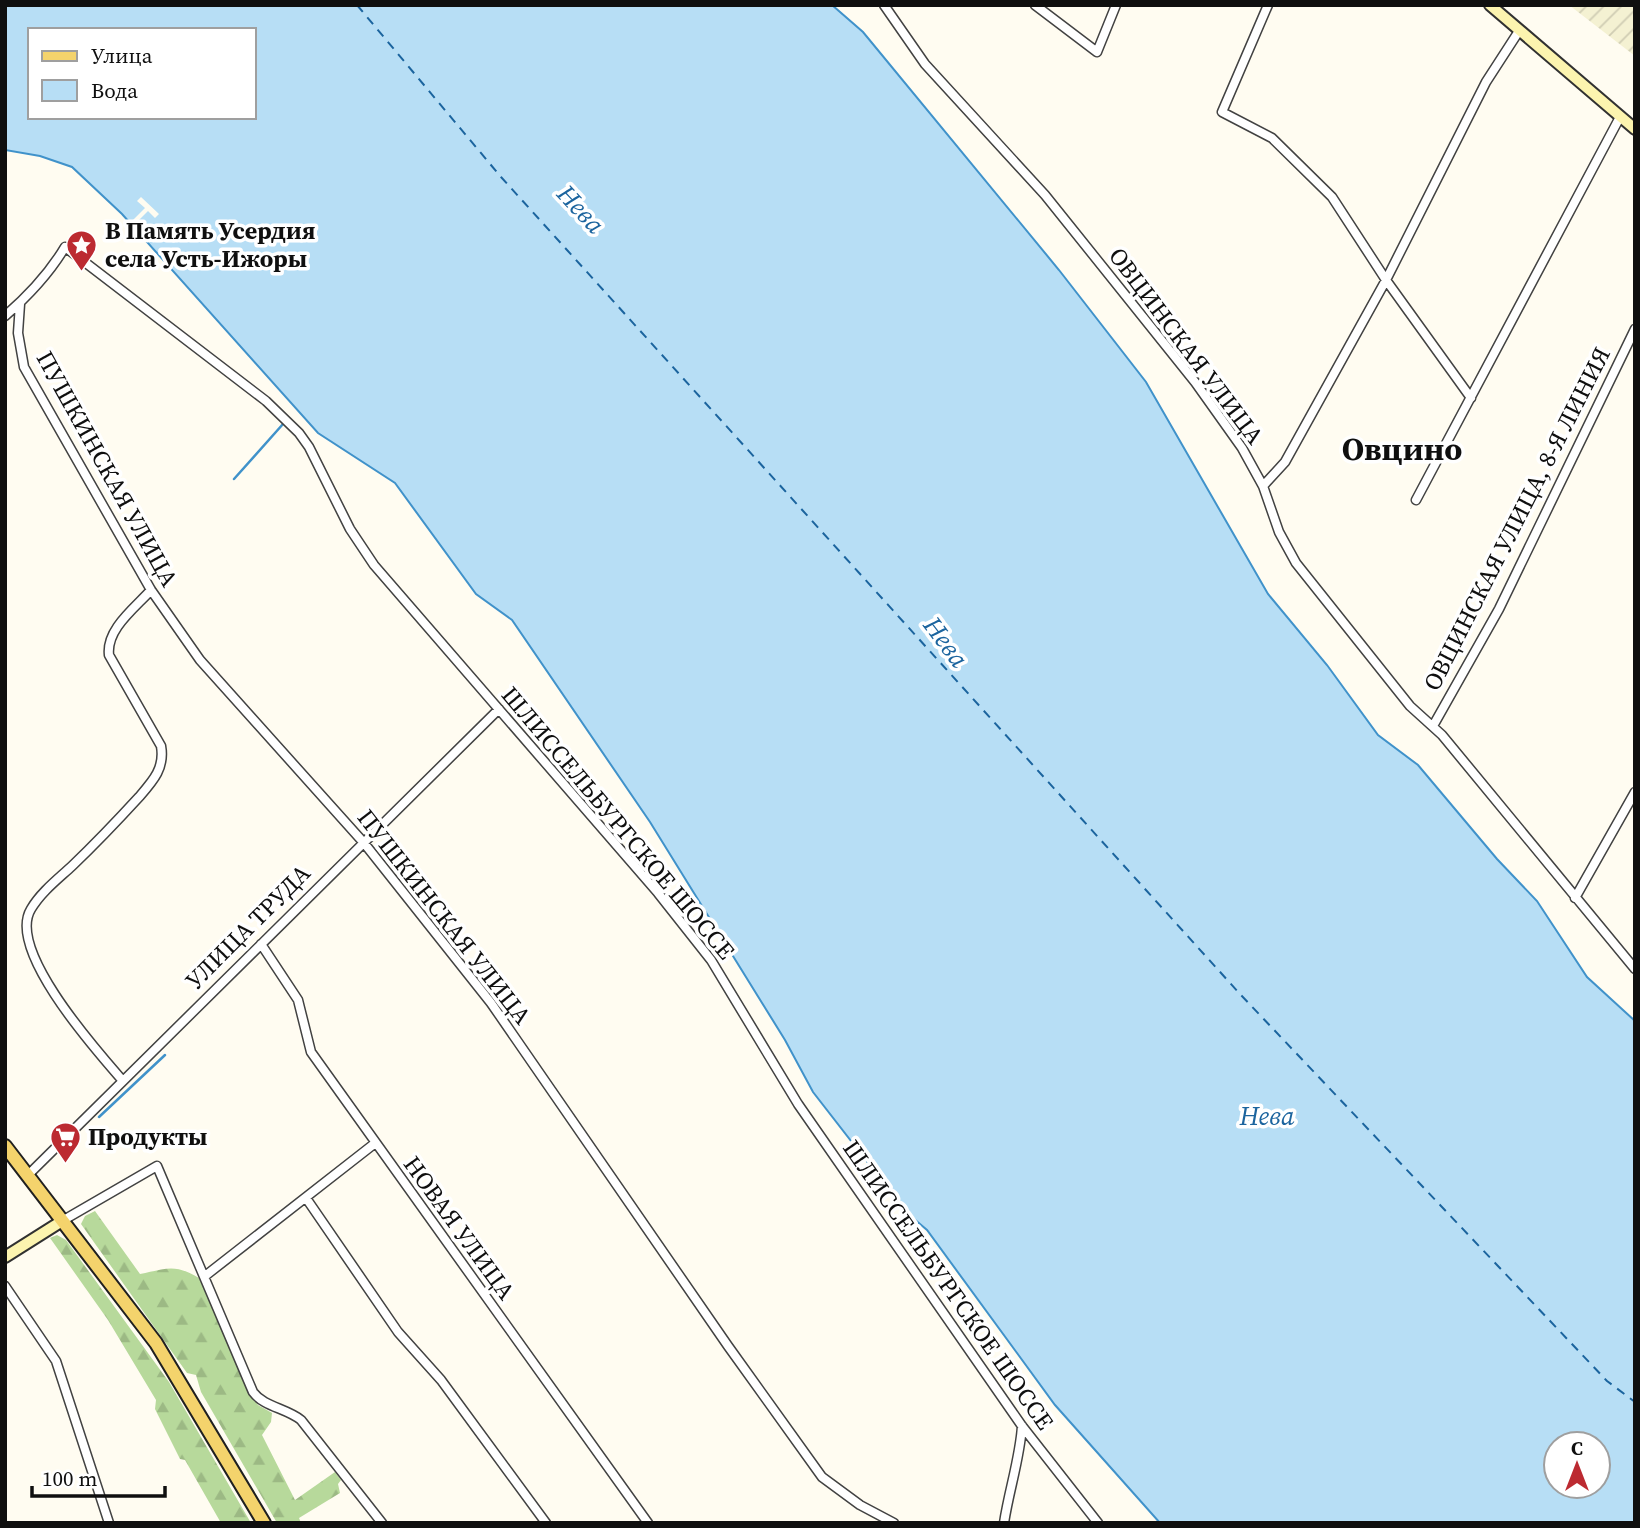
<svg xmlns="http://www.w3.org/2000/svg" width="1640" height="1528" font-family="'Source Serif 4',serif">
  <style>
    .farmland { fill: url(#farmland-furrows) }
    .forest { fill: url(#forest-firs) }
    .water { fill: #b7def5; stroke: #4092ca; stroke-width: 2; fill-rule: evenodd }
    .pier { fill: #fffcf1 }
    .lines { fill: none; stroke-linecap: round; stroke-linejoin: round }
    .stream { stroke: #4092ca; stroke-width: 2.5 }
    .ferry { stroke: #1b649e; stroke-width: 2; stroke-dasharray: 9 7; stroke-linecap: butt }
    .street-casing { stroke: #424242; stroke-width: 11 }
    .secondary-casing { stroke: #313131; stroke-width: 14 }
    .primary-casing { stroke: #202020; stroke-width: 16 }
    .street { stroke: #fff; stroke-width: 8 }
    .secondary { stroke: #fcf4af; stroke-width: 10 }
    .primary { stroke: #f4d36c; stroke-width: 12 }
    .labels { text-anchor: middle; stroke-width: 7; stroke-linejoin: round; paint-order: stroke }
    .poi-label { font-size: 24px; font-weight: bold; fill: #0f0f0f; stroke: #fff; text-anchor: start }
    .street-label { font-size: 24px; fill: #0f0f0f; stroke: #fff }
    .water-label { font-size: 26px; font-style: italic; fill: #1b649e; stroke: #fff }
    .district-label { font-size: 32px; font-weight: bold; fill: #0f0f0f; stroke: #fff }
  </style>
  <defs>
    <pattern id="farmland-furrows" width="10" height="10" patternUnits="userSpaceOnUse" patternTransform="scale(1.75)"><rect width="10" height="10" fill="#f4f1d2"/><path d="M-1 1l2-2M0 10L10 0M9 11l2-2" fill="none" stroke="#d0cdb3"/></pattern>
    <pattern id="forest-firs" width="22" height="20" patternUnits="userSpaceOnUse" patternTransform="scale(1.75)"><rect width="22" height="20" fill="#b7d99b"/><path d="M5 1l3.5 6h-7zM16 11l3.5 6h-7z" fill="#9cb984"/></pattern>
  </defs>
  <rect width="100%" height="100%" fill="#fffcf1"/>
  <path class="farmland" d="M1569,5H1635V56Z"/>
  <path class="forest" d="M95,1211L140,1274C166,1269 174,1263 199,1278L251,1395L258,1405L272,1413L271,1422L262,1435L295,1500L335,1472L341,1480L338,1484L340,1493L299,1518L301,1523H277L201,1392L196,1375L187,1373L81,1224L85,1216Z
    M57,1235L66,1240L169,1382L251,1523H221L185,1460L180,1459L155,1409L156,1400L108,1320L50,1238Z"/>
  <path class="water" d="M5,5H832L863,32L1059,270L1146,382L1268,594L1327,665L1378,735L1418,765L1497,859L1537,901L1587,977L1635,1021V1523H1160L1055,1405L927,1230L907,1213L813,1092L785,1040L650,822L512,620L476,594L395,483L318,433L122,214L72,167L40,156L5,150ZM30,30H254V117H30ZM1556,1444H1598V1486H1556Z"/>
  <path class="pier" d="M141,197L159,214L155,218L148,211L131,228L128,225L145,208L137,201Z"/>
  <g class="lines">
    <path class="stream" d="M234,479L283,424
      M99,1117L165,1055"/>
    <path class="ferry" d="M357,5L501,177L1240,994L1607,1381L1635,1402"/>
    <defs>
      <path id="street" d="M884,5L925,64L1045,195L1195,382L1242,448L1263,486L1279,532L1296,563L1410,706L1442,735L1635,969
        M1035,5L1097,52L1116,5
        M1268,5L1222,112L1272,138L1332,197L1386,280L1471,398
        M20,304L18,333L24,367L151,590L200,660L364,843L491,1003L728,1346L822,1477L860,1505L894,1523
        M5,316C28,296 49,274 65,247L266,401L299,433L309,447L350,529L374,565L658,893L711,960L798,1104L1022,1426L1098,1523
        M1263,486L1285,462L1386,280L1486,82L1519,31
        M1416,500L1620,117
        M1433,726L1499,609L1635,329
        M1575,898L1635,792
        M261,944L298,1000L311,1052L648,1523
        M123,1081C97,1051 6,950 31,909C41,892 58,879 72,866C95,844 117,821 139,797C153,781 165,768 161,746L109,655C106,629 135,608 151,590
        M27,1176L499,709
        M306,1198L398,1332L441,1380L546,1523
        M62,1221L157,1166L253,1392C264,1407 286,1408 301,1420L382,1523
        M205,1276L374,1144
        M5,1286L56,1361L109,1523
        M1004,1523C1009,1490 1020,1458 1022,1426"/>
      <path id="secondary" d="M1490,5L1635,129
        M5,1257L62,1221"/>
      <path id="primary" d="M5,1146L156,1343L264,1523"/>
    </defs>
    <use href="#street" class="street-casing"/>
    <use href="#secondary" class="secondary-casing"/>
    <use href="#primary" class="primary-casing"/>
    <use href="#street" class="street"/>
    <use href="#secondary" class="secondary"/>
    <use href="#primary" class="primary"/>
  </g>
  <defs>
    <symbol id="sight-pin" viewBox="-11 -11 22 30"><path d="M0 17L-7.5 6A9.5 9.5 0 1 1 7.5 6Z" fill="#bc2a31" stroke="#fff"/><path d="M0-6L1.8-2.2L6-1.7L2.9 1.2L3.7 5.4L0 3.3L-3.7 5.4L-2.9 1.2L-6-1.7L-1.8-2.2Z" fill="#fff"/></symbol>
    <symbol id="supermarket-pin" viewBox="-11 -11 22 30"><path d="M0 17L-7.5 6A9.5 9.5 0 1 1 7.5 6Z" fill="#bc2a31" stroke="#fff"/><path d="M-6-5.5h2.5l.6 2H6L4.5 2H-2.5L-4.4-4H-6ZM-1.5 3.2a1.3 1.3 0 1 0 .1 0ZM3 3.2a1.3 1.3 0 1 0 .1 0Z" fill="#fff"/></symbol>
  </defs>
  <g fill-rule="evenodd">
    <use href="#sight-pin" x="64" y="228" width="35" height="47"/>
    <use href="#supermarket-pin" x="48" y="1120" width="35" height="47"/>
  </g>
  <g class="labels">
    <g class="poi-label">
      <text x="105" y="239">В Память Усердия<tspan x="105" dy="28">села Усть-Ижоры</tspan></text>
      <text x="88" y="1145">Продукты</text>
    </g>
    <g class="street-label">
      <text transform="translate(1186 346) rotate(53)" y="8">ОВЦИНСКАЯ УЛИЦА</text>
      <text transform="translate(107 469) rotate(61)" y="8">ПУШКИНСКАЯ УЛИЦА</text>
      <text transform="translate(1517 519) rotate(-63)" y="8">ОВЦИНСКАЯ УЛИЦА, 8-Я ЛИНИЯ</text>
      <text transform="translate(618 823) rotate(50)" y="8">ШЛИССЕЛЬБУРГСКОЕ ШОССЕ</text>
      <text transform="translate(444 917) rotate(52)" y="8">ПУШКИНСКАЯ УЛИЦА</text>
      <text transform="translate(248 927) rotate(-45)" y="8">УЛИЦА ТРУДА</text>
      <text transform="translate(459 1228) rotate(54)" y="8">НОВАЯ УЛИЦА</text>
      <text transform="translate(948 1285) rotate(55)" y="8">ШЛИССЕЛЬБУРГСКОЕ ШОССЕ</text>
    </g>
    <g class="water-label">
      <text transform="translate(581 209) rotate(47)" y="9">Нева</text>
      <text transform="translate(946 642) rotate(53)" y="9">Нева</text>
      <text x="1267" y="1125">Нева</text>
    </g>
    <g class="district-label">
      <text x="1402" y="460">Овцино</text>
    </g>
  </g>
  <rect width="1640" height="1528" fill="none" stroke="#0f0f0f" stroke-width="14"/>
  <rect x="28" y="28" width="228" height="91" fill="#ffffff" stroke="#9f9f9f" stroke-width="2"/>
  <rect x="42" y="51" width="35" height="10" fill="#f4d36c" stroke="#9f9f9f" stroke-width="2"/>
  <text x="91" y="63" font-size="21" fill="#0f0f0f">Улица</text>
  <rect x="42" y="80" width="35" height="21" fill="#b7def5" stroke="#9f9f9f" stroke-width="2"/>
  <text x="91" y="98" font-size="21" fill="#0f0f0f">Вода</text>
  <g transform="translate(1577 1465)"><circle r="33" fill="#ffffff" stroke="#9f9f9f" stroke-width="2"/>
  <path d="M0-5L12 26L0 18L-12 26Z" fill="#bc2a31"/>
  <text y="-10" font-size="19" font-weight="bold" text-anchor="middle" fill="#0f0f0f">С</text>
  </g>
  <path d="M32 1486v10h133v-10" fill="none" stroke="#0f0f0f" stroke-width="3.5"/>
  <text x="42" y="1486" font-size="21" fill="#0f0f0f" stroke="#ffffff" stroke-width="5" paint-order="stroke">100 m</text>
</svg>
